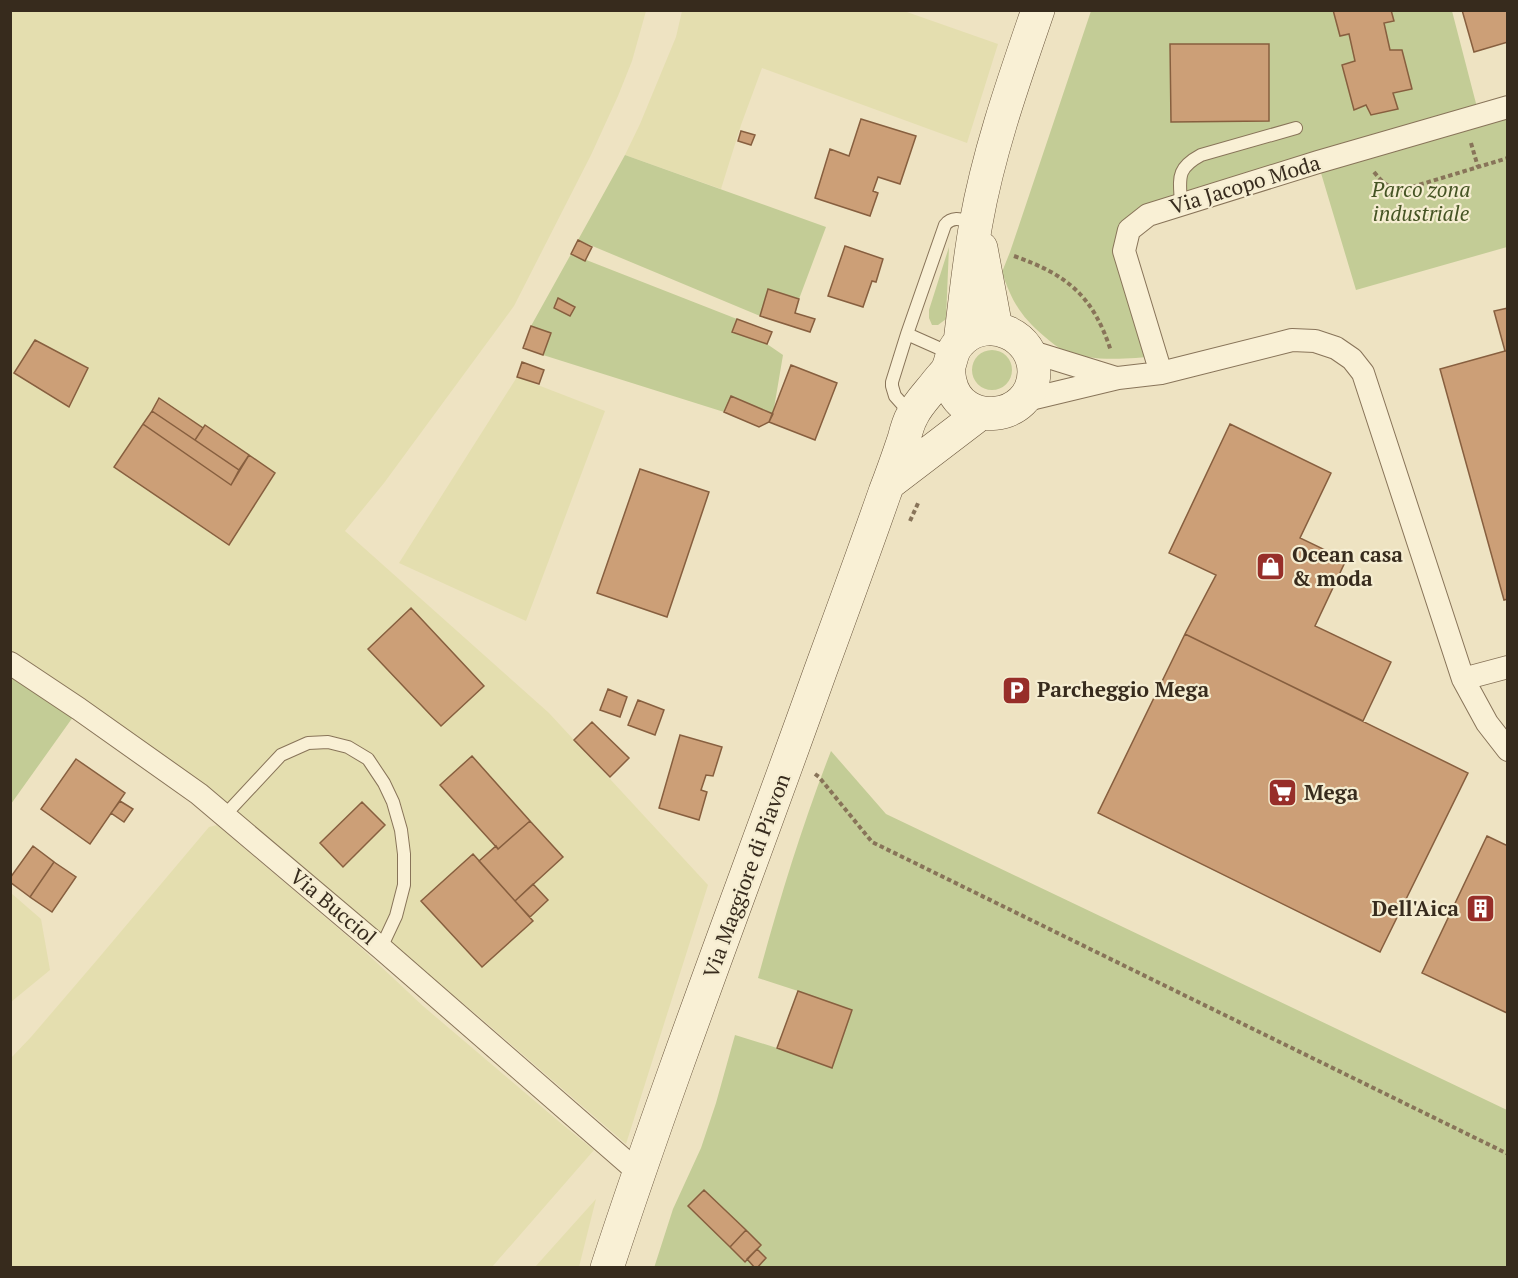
<svg xmlns="http://www.w3.org/2000/svg" width="1518" height="1278" font-family="'PT Serif',serif">
  <style>
    .farmland { fill: #e4deaf }
    .green { fill: #c3cc96; fill-rule: evenodd }
    .building { fill: #cc9f77; stroke: #875f3f; stroke-width: 1.5 }
    .lines { fill: none; stroke-linecap: round; stroke-linejoin: round }
    .lane-casing { stroke: #887459; stroke-width: 14 }
    .street-casing { stroke: #887459; stroke-width: 24 }
    .secondary-casing { stroke: #69553c; stroke-width: 34 }
    .path { stroke: #887459; stroke-width: 4; stroke-dasharray: 4.5 3; stroke-linecap: butt }
    .lane { stroke: #f9f0d5; stroke-width: 12 }
    .street { stroke: #f9f0d5; stroke-width: 22 }
    .secondary { stroke: #f9f0d5; stroke-width: 33 }
    .labels { text-anchor: middle; stroke-width: 4.5; stroke-linejoin: round; paint-order: stroke }
    .street-label { font-size: 21px; fill: #372b1d; stroke: #f5edd1 }
    .park-label { font-size: 21px; font-style: italic; fill: #455424; stroke: #f5edd1 }
    .poi-label { font-size: 21px; font-weight: bold; fill: #372b1d; stroke: #f5edd1; text-anchor: start }
  </style>
  <rect width="100%" height="100%" fill="#eee3c2"/>
  <path class="farmland" d="M10,11H646L632,61L618,96L591,155L514,306L384,483L345,531L549,713L708,885L626,1144L477,1015L162,755L11,654Z
    M682,11H904L998,44L967,143L762,68L741,125L721,189L625,155L640,124L676,37Z
    M517,377L605,411L526,621L399,563Z
    M217,825L360,947L423,1006L563,1125L594,1150L492,1267H11V1058L31,1037L97,960L209,827Z
    M11,893L41,919L50,970L11,1002Z
    M596,1199L579,1267H535Z"/>
  <path class="green" d="M1091,11H1452L1479,115L1507,107V247L1356,290L1318,163L1129,230L1156,356C1130,359 1088,362 1064,351C1057,347 1051,342 1045,337C1021,317 1012,302 1002,272L1010,252ZM1171,44H1268L1269,121L1171,122Z
    M625,155L826,227L799,299L768,289L760,316L578,240Z
    M949,247L946,319L938,325H932L929,318V310Z
    M571,254L737,319L732,332L767,344L783,355L773,414L731,396L724,412L543,355L551,333L531,326Z
    M972 370a20 20 0 1 1 40 0a20 20 0 1 1-40 0Z
    M11,675L73,717L11,804Z
    M831,751L886,814L1507,1110V1267L654,1268L673,1209L701,1148L716,1103L735,1035L777,1048L798,991L758,978C779,901 802,825 831,751Z"/>
  <path class="building" d="M1333,10H1391L1394,21L1384,23L1390,50H1402L1412,89L1393,93L1398,109L1371,115L1366,105L1354,110L1342,65L1355,61L1349,34L1340,36Z
    M1462,10H1508V42L1474,52Z
    M1170,44H1269V121L1171,122Z
    M861,119L916,136L900,184L878,177L873,191L878,193L870,216L815,198L830,149L849,156Z
    M741,131L755,135L751,145L738,141Z
    M578,240L592,247L585,261L571,254Z
    M845,246L883,259L876,282L872,281L863,307L828,296Z
    M768,289L799,299L795,313L815,319L810,332L760,316Z
    M558,298L575,307L570,316L554,308Z
    M1508,308V351H1505L1494,311Z
    M737,319L772,332L767,344L732,332Z
    M531,326L551,333L543,355L523,348Z
    M35,340L88,368L69,407L14,373Z
    M1505,351H1508V599L1504,600L1440,369Z
    M522,362L544,370L539,384L517,377Z
    M791,365L837,383L815,440L769,422Z
    M731,396L773,414L769,422L759,427L724,412Z
    M159,398L203,428L195,440L152,411Z
    M152,411L239,470L231,485L143,424Z
    M143,424L231,485L249,455L275,473L229,545L114,467Z
    M1230,424L1331,473L1300,538L1346,560L1315,626L1391,662L1363,721L1185,634L1216,575L1169,553Z
    M205,425L249,455L239,470L195,440Z
    M640,469L709,492L667,617L597,593Z
    M411,608L484,686L441,726L368,649Z
    M1185,634L1468,773L1380,952L1098,813Z
    M608,689L627,697L620,717L600,710Z
    M638,700L664,710L655,735L628,725Z
    M592,722L629,758L610,777L574,740Z
    M680,735L722,747L713,776L706,775L701,790L707,792L699,820L659,808Z
    M472,756L530,821L498,849L440,785Z
    M76,759L125,793L90,844L41,809Z
    M120,801L133,809L124,822L111,813Z
    M362,802L385,825L343,867L320,843Z
    M530,821L563,857L515,901L479,861L496,846L498,849Z
    M1487,836L1508,846L1507,1013L1422,973Z
    M33,846L54,862L30,897L10,882V878Z
    M473,854L533,921L482,967L421,901Z
    M54,862L76,877L52,912L30,897Z
    M533,884L548,900L530,917L515,901Z
    M798,991L852,1010L832,1068L777,1048Z
    M704,1190L746,1230L730,1247L688,1206Z
    M746,1230L761,1245L745,1262L730,1247Z
    M757,1249L766,1258L757,1268H755L747,1259Z"/>
  <g class="lines">
    <defs>
      <path id="lane" d="M1181,205C1180,179 1175,169 1201,155L1296,128
        M907,334L952,354
        M911,414L895,396L892,386V382L907,334L945,225C953,215 963,220 975,223
        M225,815L281,755L308,743L328,742L348,747L368,759L384,783L393,802L401,830L404,854V885L396,916L381,948"/>
      <path id="street" d="M1029,351L1116,378
        M1161,373L1124,251L1129,230L1148,215L1318,162L1508,107
        M1022,401L1118,378L1161,373L1292,340L1315,341L1336,348L1352,359L1363,373L1463,679L1487,723L1508,750
        M10,663L79,709L199,794L381,948L638,1172
        M1463,679L1508,667"/>
      <path id="secondary" d="M981,248L996,328
        M960,342C965,302 969,262 976,223C989,150 1014,80 1038,10
        M888,484L981,413
        M607,1268C673,1067 749,871 820,672C842,612 864,552 885,492C892,474 898,457 904,439C906,431 908,423 912,416C918,403 930,392 938,381C942,376 947,372 949,366C953,354 952,349 963,339C990,315 1034,336 1034,372C1033,422 960,429 950,381C949,377 949,373 948,368"/>
    </defs>
    <use href="#lane" class="lane-casing"/>
    <use href="#street" class="street-casing"/>
    <use href="#secondary" class="secondary-casing"/>
    <path class="path" d="M1471,143L1478,167
      M1374,172C1383,183 1388,188 1402,190L1508,158
      M1014,256C1068,275 1093,296 1111,351
      M910,521L919,501
      M815,774L819,777L872,842L1508,1154"/>
    <use href="#lane" class="lane"/>
    <use href="#street" class="street"/>
    <use href="#secondary" class="secondary"/>
  </g>
  <defs>
    <symbol id="shop-square" viewBox="-11 -11 22 22"><rect x="-9" y="-9" width="18" height="18" rx="4" fill="#972e29" stroke="#f5edd1"/><path d="M-5-2.5h2.3a2.7 3.5 0 0 1 5.4 0H5L5.5 6h-11ZM-1.5-2.5h3a1.5 2.3 0 0 0-3 0Z" fill="#fff"/></symbol>
    <symbol id="parking-square" viewBox="-11 -11 22 22"><rect x="-9" y="-9" width="18" height="18" rx="4" fill="#972e29" stroke="#f5edd1"/><path d="M-3.5-5.5H1a3.5 3.5 0 0 1 0 7H-1V5.5H-3.5ZM-1-3.4V-.6H.8a1.4 1.4 0 0 0 0-2.8Z" fill="#fff"/></symbol>
    <symbol id="supermarket-square" viewBox="-11 -11 22 22"><rect x="-9" y="-9" width="18" height="18" rx="4" fill="#972e29" stroke="#f5edd1"/><path d="M-6-5.5h2.5l.6 2H6L4.5 2H-2.5L-4.4-4H-6ZM-1.5 3.2a1.3 1.3 0 1 0 .1 0ZM3 3.2a1.3 1.3 0 1 0 .1 0Z" fill="#fff"/></symbol>
    <symbol id="building-square" viewBox="-11 -11 22 22"><rect x="-9" y="-9" width="18" height="18" rx="4" fill="#972e29" stroke="#f5edd1"/><path d="M-4-6H4V6H1V3H-1V6H-4ZM-2.5-4.3h1.7v1.8h-1.7ZM.8-4.3h1.7v1.8H.8ZM-2.5-1h1.7V.8h-1.7ZM.8-1h1.7V.8H.8Z" fill="#fff"/></symbol>
  </defs>
  <g fill-rule="evenodd">
    <use href="#shop-square" x="1254" y="550" width="33" height="33"/>
    <use href="#parking-square" x="1000" y="674" width="33" height="33"/>
    <use href="#supermarket-square" x="1266" y="776" width="33" height="33"/>
    <use href="#building-square" x="1464" y="892" width="33" height="33"/>
  </g>
  <g class="labels">
    <g class="street-label">
      <text transform="translate(1245 185) rotate(-17)" y="7">Via Jacopo Moda</text>
      <text transform="translate(747 876) rotate(-70)" y="7">Via Maggiore di Piavon</text>
      <text transform="translate(333 907) rotate(40)" y="7">Via Bucciol</text>
    </g>
    <g class="park-label">
      <text x="1421" y="197">Parco zona<tspan x="1421" dy="24">industriale</tspan></text>
    </g>
    <g class="poi-label">
      <text x="1292" y="562">Ocean casa<tspan x="1292" dy="24">&amp; moda</tspan></text>
      <text x="1037" y="697">Parcheggio Mega</text>
      <text x="1304" y="800">Mega</text>
      <text x="1459" y="916" text-anchor="end">Dell'Aica</text>
    </g>
  </g>
  <rect width="1518" height="1278" fill="none" stroke="#372b1d" stroke-width="24"/>
</svg>
